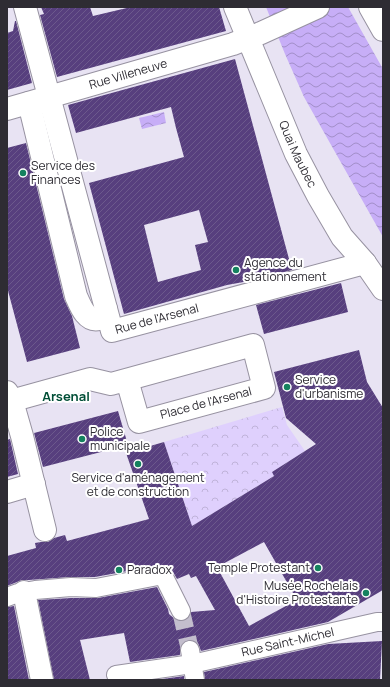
<svg xmlns="http://www.w3.org/2000/svg" width="390" height="687" font-family="Manrope,sans-serif">
  <style>
    .park { fill: url(#park-crowns) }
    .water { fill: url(#water-waves) }
    .building { fill: url(#building-hatch); fill-rule: evenodd }
    .lines { fill: none; stroke-linecap: round; stroke-linejoin: round }
    .pedestrian-tunnel { stroke: #c3becd; stroke-width: 18; stroke-dasharray: 18 9; stroke-linecap: butt }
    .pedestrian-casing { stroke: #9792a1; stroke-width: 20 }
    .minor-casing { stroke: #9792a1; stroke-width: 24 }
    .tertiary-casing { stroke: #9792a1; stroke-width: 24 }
    .secondary-casing { stroke: #9792a1; stroke-width: 24 }
    .pedestrian { stroke: #fff; stroke-width: 18 }
    .minor { stroke: #fff; stroke-width: 22 }
    .tertiary { stroke: #fff; stroke-width: 22 }
    .secondary { stroke: #fff; stroke-width: 22 }
    .poi-dot { fill: #15825f; stroke: #fff; stroke-width: 1.5 }
    .labels { text-anchor: middle; stroke-width: 4; stroke-linejoin: round; paint-order: stroke }
    .street-label { font-size: 12px; fill: #2e2c33; stroke: #fff }
    .poi-label { font-size: 12px; fill: #2e2c33; stroke: #fff; text-anchor: start }
    .neighbourhood-label { font-size: 13px; font-weight: bold; fill: #004e36; stroke: #fff }
  </style>
  <defs>
    <pattern id="park-crowns" width="20" height="18" patternUnits="userSpaceOnUse"><rect width="20" height="18" fill="#dfd0fd"/><path d="M2 6a3 3 0 1 1 6 0M12 15a3 3 0 1 1 6 0" fill="none" stroke="#c0b3d9"/></pattern>
    <pattern id="water-waves" width="16" height="10" patternUnits="userSpaceOnUse"><rect width="16" height="10" fill="#c7aef7"/><path d="M0 5q4-4 8 0t8 0" fill="none" stroke="#a28ec9"/></pattern>
    <pattern id="building-hatch" width="6" height="6" patternUnits="userSpaceOnUse"><rect width="6" height="6" fill="#573f7e"/><path d="M-1 1l2-2M0 6l6-6M5 7l2-2" fill="none" stroke="#6c598c"/></pattern>
  </defs>
  <rect width="100%" height="100%" fill="#e8e3f3"/>
  <path class="park" d="M282,407L287,425L305,451L272,472L274,476L174,537L188,513L164,442Z"/>
  <path class="water" d="M266,7H348L383,69V237L304,97L285,54Z
    M164,112L166,123L142,129L139,118Z"/>
  <path class="building" d="M41,7H90L93,16L131,7H219L226,31L57,77L40,15L44,14Z
    M15,21H16L32,83L7,90V33L13,31Z
    M235,59L292,270L249,281L227,285L124,314L89,183L184,157L176,128L171,107L76,133L68,105ZM199,210L208,242L195,245L201,270L158,282L144,225Z
    M26,143L64,299L72,316L80,348L27,362L7,287V148Z
    M341,283L348,312L264,334L256,305Z
    M359,350L367,382L383,408V590L328,622L201,651L198,643L193,640H188L183,642L180,646V655L130,662L124,633L80,640L90,680H54L38,600L71,598H98L157,587L168,609L169,614L176,620L180,621H185L190,617L191,612L215,610L196,576L191,578L189,574L177,579L172,570L167,565H161L95,577H70L29,580H22L7,586V556L36,548L35,543L41,542H48L54,538L65,535L67,541L149,519L126,453L164,442L192,526L274,476L272,472L316,444L286,418L274,372ZM264,542L297,600L249,626L217,567Z
    M118,411L128,445L43,467L34,433Z
    M10,439L18,474L7,477V440Z
    M14,606L29,680H7V607Z
    M382,641L380,680H205L204,672L328,644Z
    M184,676V680H155Z"/>
  <g class="lines">
    <path class="pedestrian-tunnel" d="M181,611L190,650"/>
    <defs>
      <g id="pedestrian">
        <path d="M7,597L18,593L35,590L71,587L96,588L163,575L181,611"/>
        <path d="M190,650L195,680"/>
        <path id="s1" d="M116,675L192,664L377,622H383"/>
      </g>
      <g id="minor">
        <path id="s2" d="M25,7L112,331L365,263"/>
        <path d="M29,103L76,296C80,305 86,322 99,319C105,318 106,314 106,309"/>
        <path d="M7,392L12,401L22,436L45,530"/>
        <path d="M7,402L90,379L111,384L253,345L264,388L139,422L127,380"/>
        <path d="M7,492L34,484"/>
        <path d="M24,592L42,680"/>
      </g>
      <g id="tertiary">
        <path id="s3" d="M7,109L233,44L261,33L318,7"/>
      </g>
      <g id="secondary">
        <path id="s4" d="M235,7L296,154L318,196L342,237L365,263L383,289"/>
        <path d="M370,7L383,30"/>
      </g>
    </defs>
    <use href="#pedestrian" class="pedestrian-casing"/>
    <use href="#minor" class="minor-casing"/>
    <use href="#tertiary" class="tertiary-casing"/>
    <use href="#secondary" class="secondary-casing"/>
    <use href="#pedestrian" class="pedestrian"/>
    <use href="#minor" class="minor"/>
    <use href="#tertiary" class="tertiary"/>
    <use href="#secondary" class="secondary"/>
  </g>
  <g class="poi-dot">
    <circle cx="23" cy="173" r="4"/>
    <circle cx="236" cy="270" r="4"/>
    <circle cx="287" cy="387" r="4"/>
    <circle cx="82" cy="439" r="4"/>
    <circle cx="138" cy="464" r="4"/>
    <circle cx="318" cy="568" r="4"/>
    <circle cx="119" cy="570" r="4"/>
    <circle cx="366" cy="593" r="4"/>
  </g>
  <g class="labels">
    <g class="street-label">
      <text dy="4" stroke="none"><textPath href="#s3" startOffset="126">Rue Villeneuve</textPath></text>
      <text dy="4" stroke="none"><textPath href="#s4" startOffset="160">Quai Maubec</textPath></text>
      <text dy="4" stroke="none"><textPath href="#s2" startOffset="382">Rue de l'Arsenal</textPath></text>
      <text transform="translate(206 403) rotate(-15)" y="4">Place de l'Arsenal</text>
      <text dy="4" stroke="none"><textPath href="#s1" startOffset="175">Rue Saint-Michel</textPath></text>
    </g>
    <g class="poi-label">
      <text x="31" y="170">Service des<tspan x="31" dy="14">Finances</tspan></text>
      <text x="244" y="267">Agence du<tspan x="244" dy="14">stationnement</tspan></text>
      <text x="295" y="384">Service<tspan x="295" dy="14">d'urbanisme</tspan></text>
      <text x="90" y="436">Police<tspan x="90" dy="14">municipale</tspan></text>
      <text x="138" y="482" text-anchor="middle">Service d'aménagement<tspan x="138" dy="14">et de construction</tspan></text>
      <text x="310" y="572" text-anchor="end">Temple Protestant</text>
      <text x="127" y="574">Paradox</text>
      <text x="358" y="590" text-anchor="end">Musée Rochelais<tspan x="358" dy="14">d'Histoire Protestante</tspan></text>
    </g>
    <g class="neighbourhood-label">
      <text x="66" y="401">Arsenal</text>
    </g>
  </g>
  <rect width="390" height="687" fill="none" stroke="#2e2c33" stroke-width="16"/>
</svg>
